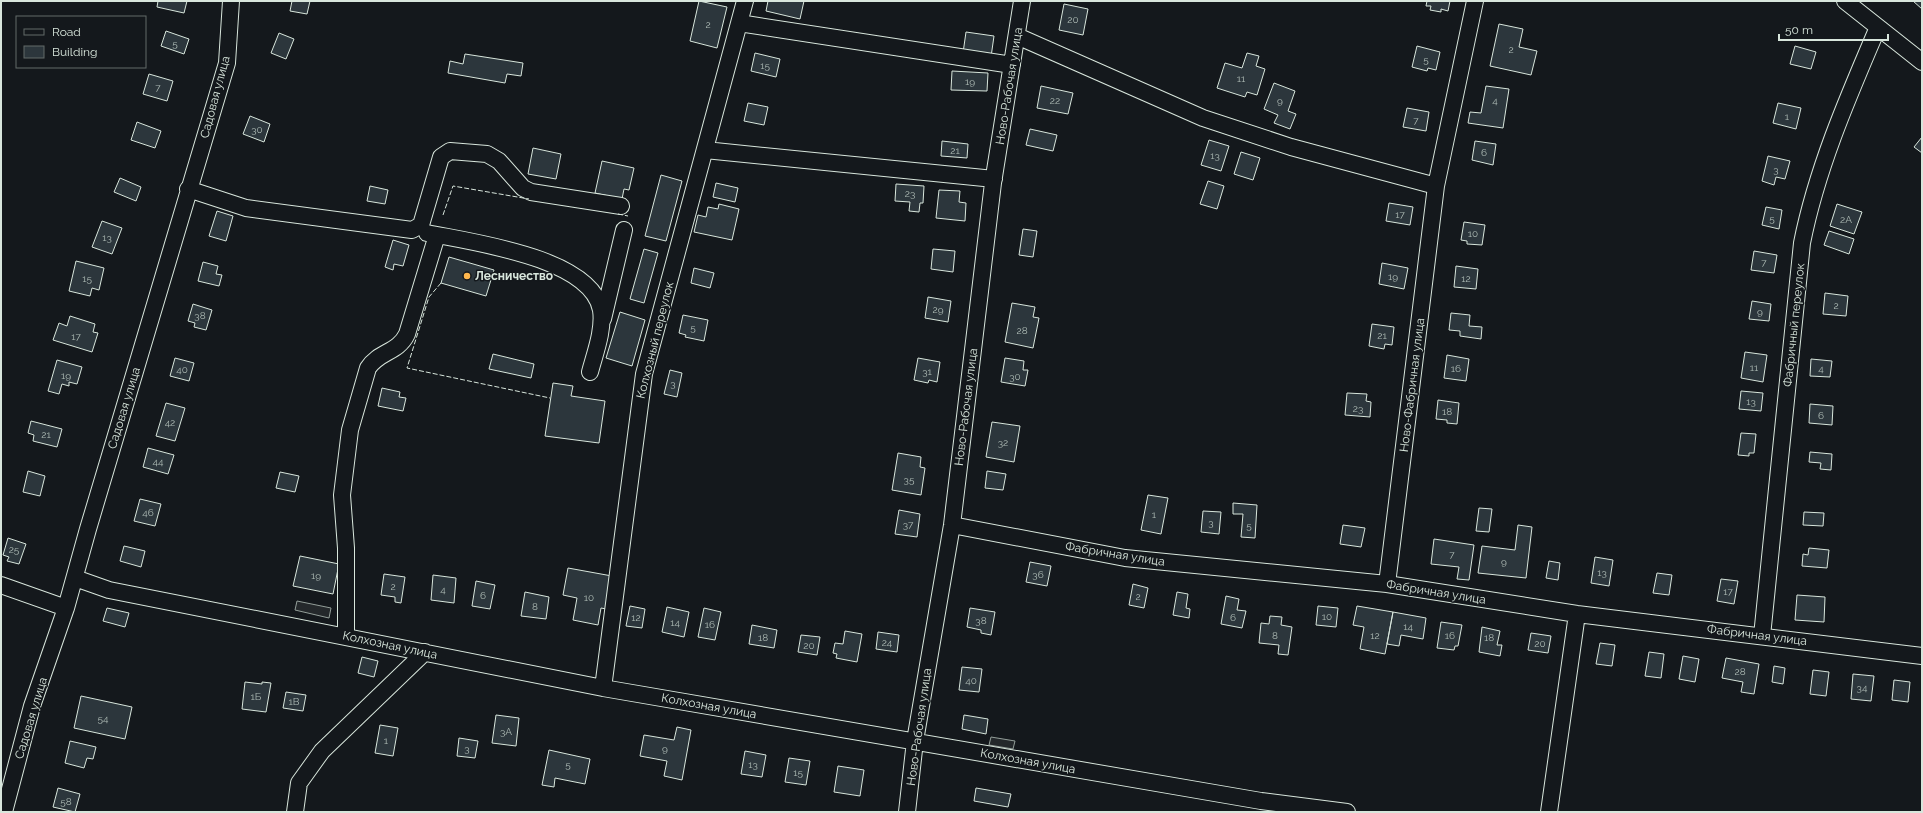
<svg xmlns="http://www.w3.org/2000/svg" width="1923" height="813" font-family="Raleway,sans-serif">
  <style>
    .parking { fill: #24282b; stroke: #939e99 }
    .building { fill: #2c363c; stroke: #d8e6dc }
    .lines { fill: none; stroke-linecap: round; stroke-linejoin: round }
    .minor-casing { stroke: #d8e6dc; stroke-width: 18 }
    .minor { stroke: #14181c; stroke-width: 16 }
    .fence { stroke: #d8e6dc; stroke-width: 1; stroke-dasharray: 5 2; stroke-linecap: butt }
    .poi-dot { fill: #ffb74d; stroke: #14181c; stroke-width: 1.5 }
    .labels { text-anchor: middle; stroke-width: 3; stroke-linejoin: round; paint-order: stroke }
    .number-label { font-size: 10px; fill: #adbab4 }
    .street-label { font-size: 12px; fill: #d8e6dc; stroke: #14181c }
    .poi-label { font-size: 12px; font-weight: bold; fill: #d8e6dc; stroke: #14181c; text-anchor: start }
  </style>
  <rect width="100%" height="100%" fill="#14181c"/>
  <path class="parking" d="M297,601L331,608L329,618L295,610Z
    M991,737L1015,741L1013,749L989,745Z"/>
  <path class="building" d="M158,1H187L184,13L157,7Z
    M292,1H310L307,14L290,11Z
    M699,1L727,7L717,48L690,41Z
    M768,1H804L800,19L766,11Z
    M1427,1H1450L1448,11L1441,9V12L1430,10L1431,6H1426Z
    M1913,1H1922V9Z
    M1064,4L1088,9L1083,35L1059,30Z
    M1499,24L1523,29L1519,47L1537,51L1531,75L1490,66Z
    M166,31L189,39L184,54L161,46Z
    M966,32L994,36L991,57L963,53Z
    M279,33L294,39L286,59L271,53Z
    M1417,46L1440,52L1436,70L1428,68L1427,71L1412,67Z
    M1795,46L1816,52L1811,69L1790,64Z
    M755,53L780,59L776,77L751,71Z
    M1247,53L1259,56L1256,66L1265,69L1257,95L1247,92L1245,97L1217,88L1225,63L1242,68Z
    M465,54L523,63L521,76L507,74L505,83L448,73L450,61L463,64Z
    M952,71L988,73L987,91L951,90Z
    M149,74L173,81L167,101L143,94Z
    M1274,83L1295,91L1288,111L1296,114L1290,129L1274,123L1278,115L1264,109Z
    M1041,86L1073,93L1068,114L1037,108Z
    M1486,86L1509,89L1503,128L1468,123L1470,112L1481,113Z
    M748,103L768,107L764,125L744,121Z
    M1778,103L1801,108L1796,129L1773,123Z
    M1407,108L1429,112L1426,131L1403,127Z
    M250,116L270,124L264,142L243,134Z
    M137,122L161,131L155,148L131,140Z
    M1030,129L1057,135L1053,151L1026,145Z
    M1922,137V153L1914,147Z
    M1209,140L1229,146L1221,171L1201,165Z
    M942,141L968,144L967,158L941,156Z
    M1475,141L1496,144L1493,165L1472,160Z
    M533,148L561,154L556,179L528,174Z
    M1241,152L1260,158L1253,180L1234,174Z
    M1768,156L1790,161L1785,179L1776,177L1774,185L1762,181Z
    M602,161L634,168L629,190L624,189L622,199L595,193Z
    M661,175L682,181L666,241L645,236Z
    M120,178L141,187L136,201L114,192Z
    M1208,181L1224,186L1217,209L1200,204Z
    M716,183L738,188L735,202L713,197Z
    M896,184L924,186L923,203H920L919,212L909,211L910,202L895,201Z
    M370,186L388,190L385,204L367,201Z
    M939,190L960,191L959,202L966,203L965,221L936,218Z
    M1389,203L1413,207L1410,225L1386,221Z
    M719,204L739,209L732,240L694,232L698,215L706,217L708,207L718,209Z
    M1837,204L1862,212L1854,234L1830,226Z
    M1766,207L1782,210L1779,229L1762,225Z
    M217,211L233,216L226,241L209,236Z
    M102,221L122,228L112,254L92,247Z
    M1464,222L1485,225L1482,245L1467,244V241L1461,240Z
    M1023,229L1037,231L1033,257L1019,255Z
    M1829,231L1854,239L1849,254L1824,245Z
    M393,240L409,245L403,266L394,264L393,270L385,267Z
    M644,249L658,253L644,303L630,299Z
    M933,249L955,251L953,272L931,269Z
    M1754,251L1777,255L1774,273L1751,270Z
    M449,257L494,270L486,296L441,283Z
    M76,261L104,268L99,290L92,288L90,296L69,291Z
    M203,262L218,266L216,274L222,275L219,286L198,281Z
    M1382,263L1408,268L1404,289L1379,284Z
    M1456,266L1478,269L1476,289L1454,287Z
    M694,268L714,273L710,288L691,283Z
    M1825,293L1848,296L1846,316L1823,314Z
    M928,297L951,301L948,322L925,318Z
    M1752,301L1771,304L1769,321L1749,319Z
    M1012,303L1035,307L1033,317L1039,318L1033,348L1005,342Z
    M193,304L212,310L206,330L194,327L195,323L188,321Z
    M620,312L645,320L632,366L606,358Z
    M1451,313L1470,315L1469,326L1482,327L1481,339L1460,336V331L1449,330Z
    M683,315L708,320L704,341L685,337L686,335L679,333Z
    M70,316L95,324L93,332L98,333L92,352L53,340L59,323L67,326Z
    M1372,324L1394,327L1392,345L1385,344L1384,349L1369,346Z
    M1745,352L1767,355L1763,382L1741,378Z
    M493,354L534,364L531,378L489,369Z
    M1447,355L1469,359L1466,381L1444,378Z
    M175,358L194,363L189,381L170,376Z
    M918,358L940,362L937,382L929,380L928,383L914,380Z
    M1005,358L1024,361L1023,370H1028L1025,386L1001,382Z
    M1811,359L1832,361L1830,377L1810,376Z
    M57,360L82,367L77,384L69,382V386L62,384L59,394L48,391Z
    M670,370L682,373L677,397L664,394Z
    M553,383L573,386L571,396L605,401L599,443L545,436Z
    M382,388L400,392L399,397L406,398L403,411L378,406Z
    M1741,391L1763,393L1761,411L1739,409Z
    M1347,393L1367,394L1366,401L1371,402L1370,417L1345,415Z
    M1438,400L1459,403L1457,424L1447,423V420L1436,419Z
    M166,403L185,408L175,441L156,436Z
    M1810,404L1833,406L1832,425L1809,423Z
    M31,421L62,429L57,447L33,441L34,435L28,433Z
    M992,422L1020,426L1014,462L986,457Z
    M1741,433L1756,434L1754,453H1749V456L1738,455Z
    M148,448L174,455L168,474L143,467Z
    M1810,452L1832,454L1831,470L1820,469L1821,463L1809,462Z
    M898,453L921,457L920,467L925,468L921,495L892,490Z
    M28,471L45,476L40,496L23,492Z
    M987,471L1006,474L1003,490L985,488Z
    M280,472L299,476L295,492L276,488Z
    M1148,495L1168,498L1161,534L1141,530Z
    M140,499L161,504L155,526L134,521Z
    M1233,503L1257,505L1255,538L1241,537L1243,514H1233Z
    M1479,508L1492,509L1489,532L1476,531Z
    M899,510L920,514L917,537L895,534Z
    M1203,511L1221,512L1219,534L1201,532Z
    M1804,512L1824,513L1823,526L1803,525Z
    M1343,525L1365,528L1361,547L1340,544Z
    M1518,525L1532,527L1526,578L1478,573L1482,546L1515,550Z
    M8,538L26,544L19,564L7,561L9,557L3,555Z
    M1434,539L1474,545L1469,580L1457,579L1459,567L1431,564Z
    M124,546L145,551L141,567L120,561Z
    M1809,548L1829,550L1827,568L1802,566L1803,554L1808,555Z
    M300,556L339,564L333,594L293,586Z
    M1595,557L1613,560L1609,586L1591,583Z
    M1549,561L1560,563L1558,580L1546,578Z
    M1030,562L1051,566L1047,586L1026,582Z
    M568,568L612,576L606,609L601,608L598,625L573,620L577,598L563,595Z
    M1657,573L1672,575L1669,595L1653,593Z
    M384,574L405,577L401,603L395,602V597L381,595Z
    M433,575L456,578L454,603L431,600Z
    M1721,579L1738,581L1734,604L1717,601Z
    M476,581L495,585L490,609L472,606Z
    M1133,584L1148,588L1144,608L1129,605Z
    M525,592L549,597L546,619L521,616Z
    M1177,592L1188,594L1186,608L1190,609L1189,618L1173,615Z
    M1797,595L1825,597L1824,622L1795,620Z
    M1226,596L1239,599L1237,610L1246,611L1242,628L1221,624Z
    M630,606L645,609L642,628L626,626Z
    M1318,606L1338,608L1336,627L1316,625Z
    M1357,606L1393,612L1385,654L1360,649L1364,627L1353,625Z
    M667,607L689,612L684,637L662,632Z
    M107,608L129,613L125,627L103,621Z
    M704,608L721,612L715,640L698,637Z
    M970,608L995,612L991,635L981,633V630L967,627Z
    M1393,612L1426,618L1423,639L1401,635L1399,646L1387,644Z
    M1270,616L1282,617L1281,625L1292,627L1288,655L1278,654L1279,645L1259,643L1261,623L1269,624Z
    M1441,622L1462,625L1458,646H1455L1454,650L1437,648Z
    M752,625L777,630L774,648L749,644Z
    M1482,627L1500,631L1497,645H1502L1500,656L1479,652Z
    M845,631L862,634L857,662L836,658L837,654L833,653L835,643L843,644Z
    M878,632L899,635L897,652L876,649Z
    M1531,633L1551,636L1548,653L1528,650Z
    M801,635L820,637L817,655L798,652Z
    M1600,643L1615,645L1612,666L1596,664Z
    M1649,652L1664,654L1661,678L1645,676Z
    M1683,656L1699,659L1695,682L1679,679Z
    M362,657L378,661L374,677L358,673Z
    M1726,658L1759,664L1754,694L1741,692L1743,682L1722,678Z
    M1774,666L1785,668L1783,684L1772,682Z
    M962,667L982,669L979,692L959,690Z
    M1813,670L1829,672L1826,696L1810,694Z
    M1853,674L1874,676L1871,701L1851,699Z
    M1894,680L1910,682L1908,702L1892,700Z
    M245,682L262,684V682L271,683L266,712L242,709Z
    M286,692L306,695L303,711L283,708Z
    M81,696L132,707L125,739L74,728Z
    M496,715L519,718L516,746L492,743Z
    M964,715L988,719L986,734L962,729Z
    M380,725L398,728L393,756L375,753Z
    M677,727L691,730L682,780L664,776L667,761L640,756L644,735L674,740Z
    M459,738L478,741L475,758L457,756Z
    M70,741L96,747L93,759L87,758L84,768L65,763Z
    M549,750L590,759L585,784L555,778L554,787L542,785Z
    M745,751L766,755L762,777L741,774Z
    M789,758L810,761L806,785L785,782Z
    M838,766L864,770L860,796L834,792Z
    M58,788L80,794L75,812L53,807Z
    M976,788L1011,794L1008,807L974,801Z"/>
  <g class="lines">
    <defs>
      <path id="minor" d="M1845,1L1922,62
        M739,23L1012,65
        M1017,36L1203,118L1291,147L1436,186
        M705,150L994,179
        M188,189L246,208L412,230L421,225L441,157L450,151L487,154L499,161L523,188L531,192L621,206
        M427,233C470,242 591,257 601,310C604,330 595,353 590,372
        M603,319L624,230
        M952,525L1125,558L1387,584L1577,614L1922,656
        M75,578L109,590L603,688L1261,801L1347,812
        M1387,584L1436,186L1475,1
        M1,585L66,608
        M346,636V548L342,495L350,430L368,368C379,351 398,353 407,334L437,235
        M1762,636L1802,243C1817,168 1848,97 1878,27
        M603,688L644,374L745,1
        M4,812L32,706L66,608L88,529L227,63L231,1
        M295,812L299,783L322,751L425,652
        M907,812L915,741L952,525L993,183L1022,1
        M1549,812L1577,614"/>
    </defs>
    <use href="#minor" class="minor-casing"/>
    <use href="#minor" class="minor"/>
    <path class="fence" d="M618,214L628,216
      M443,215L453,186L529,199
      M441,283L429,297L407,368L550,398"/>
  </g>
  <circle class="poi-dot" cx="467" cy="276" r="4"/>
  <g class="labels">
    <g class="number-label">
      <text x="1073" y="23">20</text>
      <text x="708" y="28">2</text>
      <text x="175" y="47">5</text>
      <text x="1511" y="53">2</text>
      <text x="1426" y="63">5</text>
      <text x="765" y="69">15</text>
      <text x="1241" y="82">11</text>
      <text x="970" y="85">19</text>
      <text x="158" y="91">7</text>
      <text x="1055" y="104">22</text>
      <text x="1280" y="104">9</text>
      <text x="1495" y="104">4</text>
      <text x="1787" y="120">1</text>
      <text x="1416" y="124">7</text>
      <text x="257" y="133">30</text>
      <text x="955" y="154">21</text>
      <text x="1484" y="156">6</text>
      <text x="1215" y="159">13</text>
      <text x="1776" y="173">3</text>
      <text x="910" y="197">23</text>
      <text x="1400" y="218">17</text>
      <text x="1772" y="222">5</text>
      <text x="1846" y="223">2А</text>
      <text x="1473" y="237">10</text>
      <text x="107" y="241">13</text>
      <text x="1764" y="266">7</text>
      <text x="1393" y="280">19</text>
      <text x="87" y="282">15</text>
      <text x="1466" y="282">12</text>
      <text x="1836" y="309">2</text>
      <text x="938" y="313">29</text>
      <text x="1760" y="315">9</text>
      <text x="200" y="319">38</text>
      <text x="693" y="331">5</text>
      <text x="1022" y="334">28</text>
      <text x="1382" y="339">21</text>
      <text x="76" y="340">17</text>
      <text x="1754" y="371">11</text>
      <text x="1456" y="372">16</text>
      <text x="1821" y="372">4</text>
      <text x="182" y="373">40</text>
      <text x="927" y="375">31</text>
      <text x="66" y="379">19</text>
      <text x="1015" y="380">30</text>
      <text x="673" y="387">3</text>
      <text x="1751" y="405">13</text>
      <text x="1358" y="412">23</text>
      <text x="1447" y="415">18</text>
      <text x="1821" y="419">6</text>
      <text x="170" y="426">42</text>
      <text x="46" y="438">21</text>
      <text x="1003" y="446">32</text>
      <text x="158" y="465">44</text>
      <text x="909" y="483">35</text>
      <text x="148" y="516">46</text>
      <text x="1154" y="518">1</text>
      <text x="1211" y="526">3</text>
      <text x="908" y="528">37</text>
      <text x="1249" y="529">5</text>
      <text x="14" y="553">25</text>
      <text x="1452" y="558">7</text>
      <text x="1504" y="565">9</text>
      <text x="1602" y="576">13</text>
      <text x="1038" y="578">36</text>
      <text x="316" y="579">19</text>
      <text x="393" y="590">2</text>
      <text x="443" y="593">4</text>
      <text x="1728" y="595">17</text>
      <text x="483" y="599">6</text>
      <text x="1138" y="600">2</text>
      <text x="589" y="601">10</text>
      <text x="535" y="610">8</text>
      <text x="1327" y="620">10</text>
      <text x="636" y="621">12</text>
      <text x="1233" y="621">6</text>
      <text x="981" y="624">38</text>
      <text x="675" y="626">14</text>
      <text x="710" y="628">16</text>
      <text x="1408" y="630">14</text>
      <text x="1275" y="639">8</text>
      <text x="1375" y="639">12</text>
      <text x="1450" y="639">16</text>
      <text x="763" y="641">18</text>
      <text x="1489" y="641">18</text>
      <text x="887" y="646">24</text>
      <text x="1540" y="647">20</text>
      <text x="809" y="649">20</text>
      <text x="1740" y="675">28</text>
      <text x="971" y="684">40</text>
      <text x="1862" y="691">34</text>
      <text x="256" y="700">1Б</text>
      <text x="294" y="705">1В</text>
      <text x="103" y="722">54</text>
      <text x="506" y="735">3А</text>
      <text x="386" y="744">1</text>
      <text x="467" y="752">3</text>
      <text x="665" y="752">9</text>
      <text x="568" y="768">5</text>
      <text x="753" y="768">13</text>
      <text x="798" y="776">15</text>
      <text x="66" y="805">58</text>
    </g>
    <g class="street-label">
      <text transform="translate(1009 86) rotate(-81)" y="4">Ново-Рабочая улица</text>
      <text transform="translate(215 97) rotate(-75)" y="4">Садовая улица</text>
      <text transform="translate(1794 325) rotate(-84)" y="4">Фабричный переулок</text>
      <text transform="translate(655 340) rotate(-76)" y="4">Колхозный переулок</text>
      <text transform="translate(1412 385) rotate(-83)" y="4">Ново-Фабричная улица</text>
      <text transform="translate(966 407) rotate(-83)" y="4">Ново-Рабочая улица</text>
      <text transform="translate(124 408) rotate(-73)" y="4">Садовая улица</text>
      <text transform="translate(1115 554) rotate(9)" y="4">Фабричная улица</text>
      <text transform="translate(1436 592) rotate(9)" y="4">Фабричная улица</text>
      <text transform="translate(1757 635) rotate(7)" y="4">Фабричная улица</text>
      <text transform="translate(390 645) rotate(12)" y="4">Колхозная улица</text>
      <text transform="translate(709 706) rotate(10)" y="4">Колхозная улица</text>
      <text transform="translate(31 718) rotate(-73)" y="4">Садовая улица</text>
      <text transform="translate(919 727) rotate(-82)" y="4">Ново-Рабочая улица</text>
      <text transform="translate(1028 761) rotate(10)" y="4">Колхозная улица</text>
    </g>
    <g class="poi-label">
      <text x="475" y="280">Лесничество</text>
    </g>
  </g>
  <rect width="1923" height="813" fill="none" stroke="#d8e6dc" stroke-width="4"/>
  <rect x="16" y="16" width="130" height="52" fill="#14181c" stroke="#626a69"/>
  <rect x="24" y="29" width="20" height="6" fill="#14181c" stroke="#626a69"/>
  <text x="52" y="36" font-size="12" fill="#d8e6dc">Road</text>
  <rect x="24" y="46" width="20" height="12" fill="#2c363c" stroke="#626a69"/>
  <text x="52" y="56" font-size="12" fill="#d8e6dc">Building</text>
  <path d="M1779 34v6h109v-6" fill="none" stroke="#d8e6dc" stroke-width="2"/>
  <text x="1785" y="34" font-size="12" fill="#d8e6dc" stroke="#14181c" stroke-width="3" paint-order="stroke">50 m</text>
</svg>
